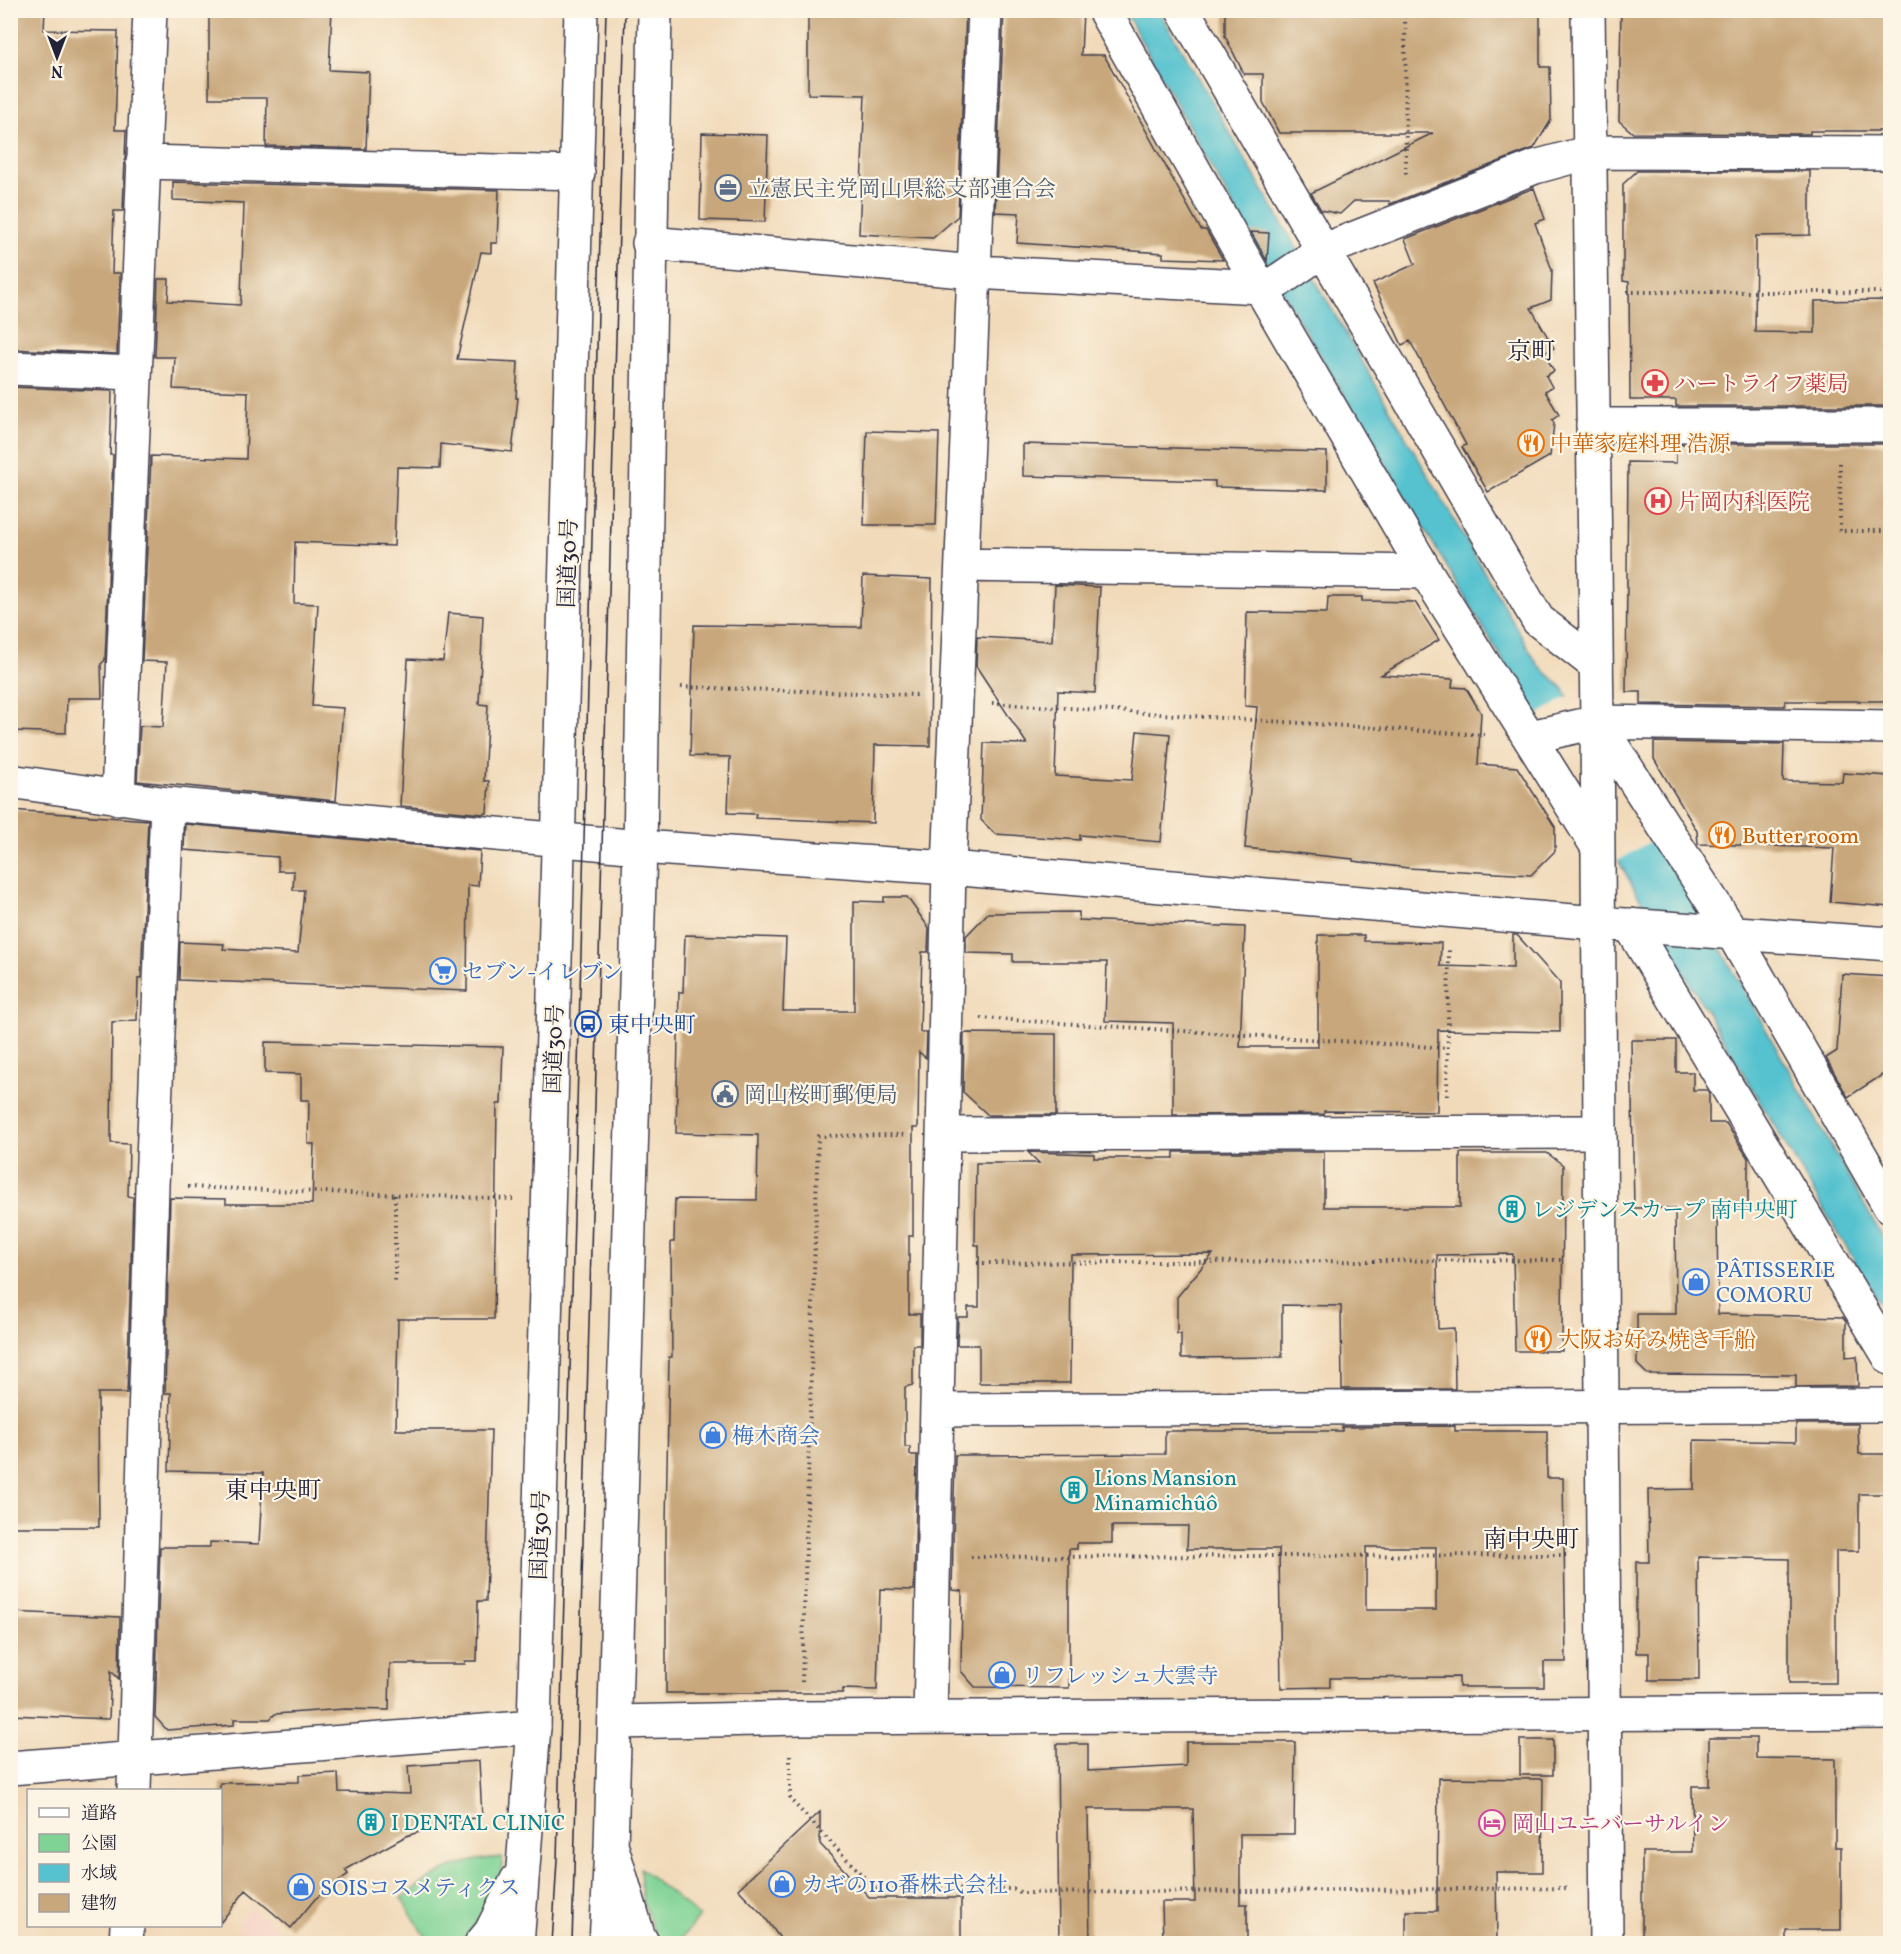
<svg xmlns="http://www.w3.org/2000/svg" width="1901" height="1954" font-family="Vollkorn,'Noto Serif JP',serif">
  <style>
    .built { fill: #f6d2c4 }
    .green { fill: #7fd395; stroke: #507a68; stroke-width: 1.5 }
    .water { fill: #56c2cf; stroke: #3c7285; stroke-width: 1.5 }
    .pier { fill: #f1daba }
    .building { fill: #c8a77c; fill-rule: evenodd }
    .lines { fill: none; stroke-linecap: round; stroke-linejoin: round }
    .minor-casing { stroke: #413e4e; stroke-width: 36 }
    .tertiary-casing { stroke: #413e4e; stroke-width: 36 }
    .primary-casing { stroke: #413e4e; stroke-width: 36 }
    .trunk-casing { stroke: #413e4e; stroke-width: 36 }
    .path { stroke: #413e4e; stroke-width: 4; stroke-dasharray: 1.5 4.5; stroke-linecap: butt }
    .minor { stroke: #fff; stroke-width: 33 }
    .tertiary { stroke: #fff; stroke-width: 33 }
    .primary { stroke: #fff; stroke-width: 33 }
    .trunk { stroke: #fff; stroke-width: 33 }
    .tram { stroke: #22223b; stroke-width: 1.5 }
    .labels { text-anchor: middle; stroke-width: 4.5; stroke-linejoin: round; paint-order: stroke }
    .service-label { font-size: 22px; fill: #4e5e75; stroke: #fcf5e5; text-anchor: start }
    .health-label { font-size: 22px; fill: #be3a42; stroke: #fcf5e5; text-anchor: start }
    .food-label { font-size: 22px; fill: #c56008; stroke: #fcf5e5; text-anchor: start }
    .street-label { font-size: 22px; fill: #22223b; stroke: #fcf5e5 }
    .shop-label { font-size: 22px; fill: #366cbe; stroke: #fcf5e5; text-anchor: start }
    .transit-label { font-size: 22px; fill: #164399; stroke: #fcf5e5; text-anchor: start }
    .culture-label { font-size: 22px; fill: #0d838f; stroke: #fcf5e5; text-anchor: start }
    .hotel-label { font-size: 22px; fill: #b23c85; stroke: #fcf5e5; text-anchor: start }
    .neighbourhood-label { font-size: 24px; fill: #22223b; stroke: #fcf5e5 }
  </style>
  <rect width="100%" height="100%" fill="#fcf5e5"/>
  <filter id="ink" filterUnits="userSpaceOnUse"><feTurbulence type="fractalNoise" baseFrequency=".0167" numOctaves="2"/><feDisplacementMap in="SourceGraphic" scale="12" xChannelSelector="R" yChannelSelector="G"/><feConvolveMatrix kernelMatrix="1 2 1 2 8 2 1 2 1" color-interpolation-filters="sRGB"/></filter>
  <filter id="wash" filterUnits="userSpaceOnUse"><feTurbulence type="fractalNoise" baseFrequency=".008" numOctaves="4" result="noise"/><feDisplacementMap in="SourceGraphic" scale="24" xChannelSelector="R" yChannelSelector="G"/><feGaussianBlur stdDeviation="1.35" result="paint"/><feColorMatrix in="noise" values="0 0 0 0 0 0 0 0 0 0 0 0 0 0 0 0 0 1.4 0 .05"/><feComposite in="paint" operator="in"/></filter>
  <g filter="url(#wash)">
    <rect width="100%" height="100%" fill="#f1daba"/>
    <path class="built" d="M251,1907L286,1935L282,1943H237V1925Z"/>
    <path class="green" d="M502,1857C504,1887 477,1921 460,1943H430L401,1898C439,1872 455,1860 502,1857Z
      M640,1868L699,1916L678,1943H660L657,1940L642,1898Z"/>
    <path class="water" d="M1125,11H1159L1538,665L1563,688L1722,951L1890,1251V1321L1639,897L1534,712L1263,260Z"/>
    <path class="pier" d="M1571,695L1656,838L1618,861L1534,717Z"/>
    <g id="blocks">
      <path class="building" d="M10,10H45L44,30L118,31L115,130H126L123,211H114L112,273H120V279L117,354L10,349Z
        M209,10H332L329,70L369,72L366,149L266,146L267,98H209Z
        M808,10H966L958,216L933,238L859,234L865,95L808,94Z
        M1004,10H1083L1081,55H1104L1201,230H1206L1223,260L1163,258V253L1017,243L1019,213L995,212Z
        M1225,10H1515V14H1540V67H1550L1551,120L1534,148L1390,204L1389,201H1354L1340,214L1321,210L1311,193L1433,133H1279L1263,102V74H1244L1225,36Z
        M1621,10H1890V126H1882V131H1810V134L1633,133L1619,121Z
        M702,133L768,135L765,222L700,220Z
        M1637,171H1810V235L1756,236L1755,332L1815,333V301L1890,300V406H1676V400H1630L1629,282L1623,281V184Z
        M173,182L499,190L497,243H491V253L481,252L457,359L518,362L516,398H518L512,452L441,444L440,468L397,467L394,546L295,542L294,603L318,604L312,706L343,708L336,801L137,781L140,726L163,727L167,662L142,661L151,456L246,459L248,392L173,389L175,357H155L158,279H169L168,301L240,305L241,299L244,203L173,200Z
        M1534,188L1545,219L1535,223L1552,270L1551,300L1531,308L1554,348L1544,353L1554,371L1546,376L1552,387L1545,391L1559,415L1552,420L1554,424L1550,456L1488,492L1462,447L1466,445L1410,341L1402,345L1373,283L1415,264L1405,239Z
        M1251,232L1269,233L1267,261Z
        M10,387L112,391L110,455H113L105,660L101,664L102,698H67L66,733L15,731V724H10Z
        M867,431L939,433L936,525H864Z
        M1023,444L1327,452V490L1215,487V481L1023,476Z
        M1676,444H1890V701H1785V706L1641,704V692H1626L1628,462L1676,463Z
        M863,576L932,579L930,746L875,745L873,823L755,818L756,814L728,813L730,757L690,756L694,625L861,627Z
        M1055,585L1100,587L1095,693L1058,691L1055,776L1132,780L1137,731L1170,734L1161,842L1080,835V840L995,834L981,820L984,743L1027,744L976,666L977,637L1052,641Z
        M1328,597H1362V601L1415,602L1439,640L1381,675L1453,679L1452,687L1466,688L1481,713L1478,764L1517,767L1555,827V851L1531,875L1408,868L1353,861V859L1245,848L1257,707L1245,706L1247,612L1327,613Z
        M448,613L483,616L479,704L488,705L484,781H489L487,813L483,814L400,806L408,659L443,661Z
        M1654,742L1784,744L1783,781L1842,782L1843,773L1890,776V907L1830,902L1834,848L1698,844L1697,831L1654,759Z
        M10,810L148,820L141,978H138L137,1020L112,1022L111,1143L129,1144L128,1196L133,1197L127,1393H98L99,1527H10Z
        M185,824L480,851L478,886L468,885L467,991L179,980L180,942L224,944L223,949L298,953L304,890H293L294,871H278V857L184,850Z
        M884,897H907L929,928L928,952H922L920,1032H927L926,1058L919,1052L918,1128H913V1236H909V1314H920V1345H913V1385L905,1387V1447H910V1455H917L914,1590L880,1589L877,1690L843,1689V1693H666V1524L669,1357H672L671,1242H674L675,1199L757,1200L758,1135L676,1133L679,992H683L685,935L786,938L783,1011H854V901L884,902Z
        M1079,912V920L1245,927L1240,1047H1318V935H1364V941L1441,943L1440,966L1513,968V935H1517L1560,983V1032L1438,1030L1437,1112L1324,1111V1114L1173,1115V1023L1105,1021L1107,962H1013V954L966,953V936L988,913Z
        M1842,974L1890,977V1070L1848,1097L1826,1058L1837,1051Z
        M964,1033L1056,1034V1115H988L963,1092Z
        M1631,1040H1676V1072H1693V1090H1707L1709,1093V1123H1726L1748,1158V1207H1717L1718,1314L1843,1317L1846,1321V1357L1857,1356L1858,1386L1796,1387V1375L1647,1374L1637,1364V1314H1676L1675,1208H1634Z
        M265,1042L503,1047L501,1104H497L494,1319H398L396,1430H491L486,1601H478L477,1661H465V1664H390L389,1710L345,1709L275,1714L270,1719H234V1725L167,1730L155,1717L160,1547H210V1542L259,1544L263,1473L169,1471L171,1393H165L170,1198L226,1199V1204H312L314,1144H308L309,1100H301V1074L265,1073Z
        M1028,1152L1094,1154V1158H1174V1152H1324V1207H1460V1153H1547L1563,1165L1562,1351H1515L1513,1254L1437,1255L1438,1329L1454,1328L1455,1389H1342L1341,1306L1282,1305V1357L1181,1358V1334H1177V1297L1213,1254L1071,1255L1070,1383H979V1345H957L958,1317H968V1307H979V1245H975L976,1163H1039Z
        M1796,1424H1858L1859,1454H1890V1494H1859V1551H1836V1683H1789V1559L1698,1557L1699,1680H1649V1653H1636V1562H1649L1648,1490L1694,1489V1440L1796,1442Z
        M1455,1426V1431H1547V1478H1563L1566,1662H1544V1687H1459V1677L1330,1678V1687L1281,1688L1279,1549H1187L1188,1526H1112V1543H1077V1549H1069V1688L975,1687L961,1671L962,1591L952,1590L955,1455L1165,1454V1431H1342V1427ZM1366,1547H1436V1610H1366Z
        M10,1612L120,1617L119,1679L111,1671L109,1719L10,1715Z
        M1709,1738H1756V1758L1835,1759V1847H1841V1930H1786V1944H1642V1852H1693L1692,1786H1709Z
        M1520,1740H1553V1775H1520Z
        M1186,1742H1295L1294,1834H1240V1904H1247V1944H1163L1162,1902H1195L1193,1809H1088L1090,1944H1059L1057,1744H1088V1771L1186,1766Z
        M479,1761L482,1817L460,1820L406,1836L345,1870L348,1874L315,1899L291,1928L246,1890L220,1923V1783L299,1782V1775L338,1773L339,1792L410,1794L408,1766Z
        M1438,1778L1543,1779L1542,1872H1496L1497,1944H1406V1911H1437Z
        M820,1812V1844L870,1898H961V1944H784L764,1916L738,1889Z"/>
    </g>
  </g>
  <g filter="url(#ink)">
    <use href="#blocks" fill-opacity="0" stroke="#413e4e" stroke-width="1.5"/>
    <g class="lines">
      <defs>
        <path id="minor" d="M1104,10L1260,287L1426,572
          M1183,10L1538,620L1596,665
          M143,162L578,173
          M649,243L975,272L1260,287L1272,285L1322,251L1535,167L1590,152L1890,153
          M10,368L135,373
          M1593,425H1890
          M962,565L1426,572L1597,846
          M1597,722L1732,932L1890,1207
          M1530,737L1597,722L1890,727
          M10,781L167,804L640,847
          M118,798L150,10
          M1630,925L1890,1358
          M943,1134L1599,1132
          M937,1410L1890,1405
          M930,1717L949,868L985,10
          M615,1722L801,1718L1890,1712
          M10,1768L534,1727
          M134,1790L152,1186L167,804
          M126,1944L127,1926"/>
        <path id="tertiary" d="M1588,10L1597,722L1606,1944
          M640,847L949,868L1597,923L1890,944"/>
        <path id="primary" d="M613,1851L638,1935L643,1944"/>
        <path id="trunk" d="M481,1944L491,1932L517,1880
          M517,1944L534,1727L581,10
          M606,1944L611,1847L640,847L655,10"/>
      </defs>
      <use href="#minor" class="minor-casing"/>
      <use href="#tertiary" class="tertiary-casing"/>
      <use href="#primary" class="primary-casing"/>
      <use href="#trunk" class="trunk-casing"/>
      <path class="path" d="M1405,10L1406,178
        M1627,292H1890
        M1840,463V531H1890
        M681,687L919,695
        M992,703L1484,735
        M981,1018L1448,1048
        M1447,1096L1449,948
        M188,1187L513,1199
        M395,1195V1284
        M977,1263L1564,1260
        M971,1557L1566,1555
        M802,1682L818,1136L906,1135
        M790,1755V1799L875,1889H1014L1022,1893L1569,1888"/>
      <use href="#minor" class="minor"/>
      <use href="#tertiary" class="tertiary"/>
      <use href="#primary" class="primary"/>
      <use href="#trunk" class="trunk"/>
      <path class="tram" d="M552,1944L557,1860L606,10
        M572,1944L625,10"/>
    </g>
  </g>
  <defs>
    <symbol id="office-ring" viewBox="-11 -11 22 22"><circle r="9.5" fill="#fcf5e5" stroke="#5c6f8a" stroke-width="1.5"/><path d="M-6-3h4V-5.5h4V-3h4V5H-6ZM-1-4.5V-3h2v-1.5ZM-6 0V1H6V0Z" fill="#5c6f8a"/></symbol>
    <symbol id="pharmacy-ring" viewBox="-11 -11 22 22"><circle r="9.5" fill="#fcf5e5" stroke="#e0444e" stroke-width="1.5"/><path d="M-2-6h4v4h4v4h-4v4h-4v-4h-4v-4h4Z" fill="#e0444e"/></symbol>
    <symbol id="restaurant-ring" viewBox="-11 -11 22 22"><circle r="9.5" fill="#fcf5e5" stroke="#e8710a" stroke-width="1.5"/><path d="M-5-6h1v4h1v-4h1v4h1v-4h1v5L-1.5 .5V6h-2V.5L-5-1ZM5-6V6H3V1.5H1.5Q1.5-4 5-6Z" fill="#e8710a"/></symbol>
    <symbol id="hospital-ring" viewBox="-11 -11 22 22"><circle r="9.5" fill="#fcf5e5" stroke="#e0444e" stroke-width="1.5"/><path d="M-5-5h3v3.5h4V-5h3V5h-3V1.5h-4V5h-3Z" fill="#e0444e"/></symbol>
    <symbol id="supermarket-ring" viewBox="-11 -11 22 22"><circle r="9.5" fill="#fcf5e5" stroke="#3f7fe0" stroke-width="1.5"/><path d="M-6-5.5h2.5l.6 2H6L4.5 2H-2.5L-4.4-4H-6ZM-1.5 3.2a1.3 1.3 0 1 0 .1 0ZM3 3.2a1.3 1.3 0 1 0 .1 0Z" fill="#3f7fe0"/></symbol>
    <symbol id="bus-ring" viewBox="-11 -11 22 22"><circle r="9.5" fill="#fcf5e5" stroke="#1a4fb4" stroke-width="1.5"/><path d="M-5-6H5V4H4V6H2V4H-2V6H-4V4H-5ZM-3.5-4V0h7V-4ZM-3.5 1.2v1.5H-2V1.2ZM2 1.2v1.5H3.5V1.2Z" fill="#1a4fb4"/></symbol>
    <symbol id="civic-ring" viewBox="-11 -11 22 22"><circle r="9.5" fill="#fcf5e5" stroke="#5c6f8a" stroke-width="1.5"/><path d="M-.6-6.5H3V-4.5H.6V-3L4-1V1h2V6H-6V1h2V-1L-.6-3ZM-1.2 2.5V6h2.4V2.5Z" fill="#5c6f8a"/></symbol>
    <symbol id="building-ring" viewBox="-11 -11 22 22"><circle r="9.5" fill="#fcf5e5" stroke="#0f9aa8" stroke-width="1.5"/><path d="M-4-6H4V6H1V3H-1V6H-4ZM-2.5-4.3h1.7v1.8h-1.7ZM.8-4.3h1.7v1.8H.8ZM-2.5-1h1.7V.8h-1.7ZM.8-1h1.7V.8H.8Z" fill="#0f9aa8"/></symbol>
    <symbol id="shop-ring" viewBox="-11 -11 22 22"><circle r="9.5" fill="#fcf5e5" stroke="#3f7fe0" stroke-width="1.5"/><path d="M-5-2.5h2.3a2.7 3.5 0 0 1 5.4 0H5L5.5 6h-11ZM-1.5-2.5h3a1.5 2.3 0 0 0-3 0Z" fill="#3f7fe0"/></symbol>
    <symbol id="hotel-ring" viewBox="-11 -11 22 22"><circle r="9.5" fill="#fcf5e5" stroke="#d1479c" stroke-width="1.5"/><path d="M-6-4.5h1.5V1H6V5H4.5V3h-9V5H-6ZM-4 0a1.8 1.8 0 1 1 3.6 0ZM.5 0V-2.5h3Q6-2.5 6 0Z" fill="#d1479c"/></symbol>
  </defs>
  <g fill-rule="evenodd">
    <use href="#office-ring" x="713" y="173" width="30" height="30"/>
    <use href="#pharmacy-ring" x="1640" y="368" width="30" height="30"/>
    <use href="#restaurant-ring" x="1516" y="428" width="30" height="30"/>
    <use href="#hospital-ring" x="1643" y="486" width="30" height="30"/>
    <use href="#restaurant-ring" x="1707" y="820" width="30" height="30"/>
    <use href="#supermarket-ring" x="428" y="956" width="30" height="30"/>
    <use href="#bus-ring" x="573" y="1009" width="30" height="30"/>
    <use href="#civic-ring" x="710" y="1079" width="30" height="30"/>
    <use href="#building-ring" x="1497" y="1194" width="30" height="30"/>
    <use href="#shop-ring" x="1681" y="1267" width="30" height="30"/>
    <use href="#restaurant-ring" x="1523" y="1324" width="30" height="30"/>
    <use href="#shop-ring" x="698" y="1420" width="30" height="30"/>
    <use href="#building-ring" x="1059" y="1475" width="30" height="30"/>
    <use href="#shop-ring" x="987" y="1660" width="30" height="30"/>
    <use href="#building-ring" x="356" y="1807" width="30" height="30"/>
    <use href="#hotel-ring" x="1477" y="1808" width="30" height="30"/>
    <use href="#shop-ring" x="767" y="1869" width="30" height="30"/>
    <use href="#shop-ring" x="286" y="1872" width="30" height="30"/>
  </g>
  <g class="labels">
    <g class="service-label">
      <text x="748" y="196">立憲民主党岡山県総支部連合会</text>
      <text x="744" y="1102">岡山桜町郵便局</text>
    </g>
    <g class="health-label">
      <text x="1674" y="391">ハートライフ薬局</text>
      <text x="1678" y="509">片岡内科医院</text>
    </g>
    <g class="food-label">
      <text x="1550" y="451">中華家庭料理 浩源</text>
      <text x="1742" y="843">Butter room</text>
      <text x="1558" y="1347">大阪お好み焼き千船</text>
    </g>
    <g class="street-label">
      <text transform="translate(567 563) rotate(-88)" y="8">国道30号</text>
      <text transform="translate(553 1049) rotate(-88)" y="8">国道30号</text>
      <text transform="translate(539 1535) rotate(-88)" y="8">国道30号</text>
    </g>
    <g class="shop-label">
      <text x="462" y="979">セブン-イレブン</text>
      <text x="1716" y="1277">PÂTISSERIE<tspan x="1716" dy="25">COMORU</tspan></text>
      <text x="732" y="1443">梅木商会</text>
      <text x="1022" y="1683">リフレッシュ大雲寺</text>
      <text x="802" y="1892">カギの110番株式会社</text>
      <text x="320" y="1895">SOISコスメティクス</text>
    </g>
    <g class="transit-label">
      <text x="608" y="1032">東中央町</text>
    </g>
    <g class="culture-label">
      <text x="1532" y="1217">レジデンスカープ 南中央町</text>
      <text x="1094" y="1485">Lions Mansion<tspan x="1094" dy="25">Minamichûô</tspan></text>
      <text x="391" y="1830">I DENTAL CLINIC</text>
    </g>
    <g class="hotel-label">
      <text x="1512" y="1831">岡山ユニバーサルイン</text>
    </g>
    <g class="neighbourhood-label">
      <text x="1531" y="359">京町</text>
      <text x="273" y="1498">東中央町</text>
      <text x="1531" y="1547">南中央町</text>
    </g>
  </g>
  <rect width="1901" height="1954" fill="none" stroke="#fcf5e5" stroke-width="36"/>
  <rect x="27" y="1789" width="195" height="138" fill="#fcf5e5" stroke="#a5a1a1" stroke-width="1.5"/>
  <rect x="39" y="1808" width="30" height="9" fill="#ffffff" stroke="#a5a1a1" stroke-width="1.5"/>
  <text x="81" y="1819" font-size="18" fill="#22223b">道路</text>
  <rect x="39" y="1834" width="30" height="18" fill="#7fd395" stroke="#a5a1a1" stroke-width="1.5"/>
  <text x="81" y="1849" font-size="18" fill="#22223b">公園</text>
  <rect x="39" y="1864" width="30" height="18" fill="#56c2cf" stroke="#a5a1a1" stroke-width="1.5"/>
  <text x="81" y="1879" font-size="18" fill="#22223b">水域</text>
  <rect x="39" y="1894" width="30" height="18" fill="#c8a77c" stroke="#a5a1a1" stroke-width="1.5"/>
  <text x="81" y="1909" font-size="18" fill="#22223b">建物</text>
  <g transform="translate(57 57) rotate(180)" stroke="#fcf5e5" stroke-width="4.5" paint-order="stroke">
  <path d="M0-4.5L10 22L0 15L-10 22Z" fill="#22223b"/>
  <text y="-9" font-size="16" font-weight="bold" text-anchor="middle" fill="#22223b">N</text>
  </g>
</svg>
